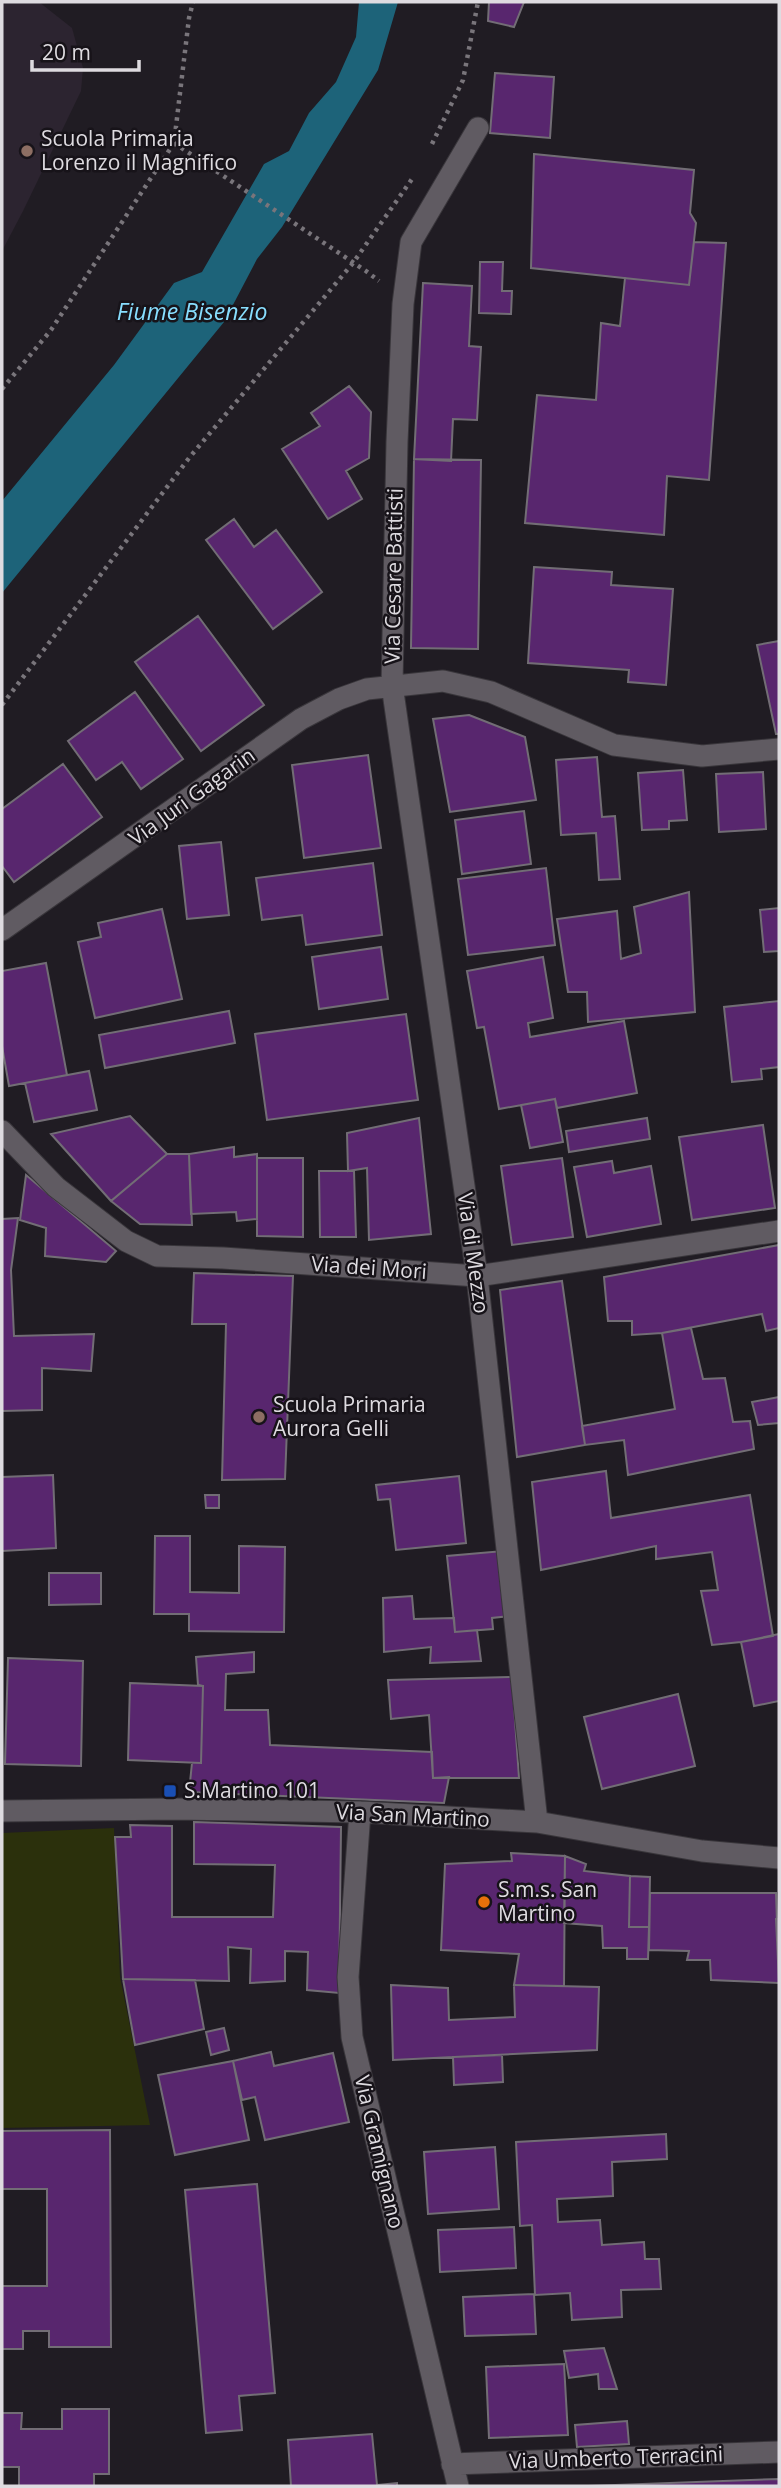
<svg xmlns="http://www.w3.org/2000/svg" width="781" height="2488" font-family="'Open Sans',sans-serif">
  <style>
    .built { fill: #2c2430 }
    .green { fill: #2b300c }
    .water { fill: #1d6379 }
    .building { fill: #58266e; stroke: #726d75; stroke-width: 2 }
    .lines { fill: none; stroke-linecap: round; stroke-linejoin: round }
    .street-casing { stroke: #39363b; stroke-width: 23 }
    .path { stroke: #79757b; stroke-width: 4.5; stroke-dasharray: 3.5 5; stroke-linecap: butt }
    .street { stroke: #605b62; stroke-width: 21 }
    .education-dot { fill: #8d6e63; stroke: #171319; stroke-width: 2.5 }
    .transit-dot { fill: #1a4fb4; stroke: #171319; stroke-width: 2.5 }
    .food-dot { fill: #e8710a; stroke: #171319; stroke-width: 2.5 }
    .labels { text-anchor: middle; stroke-width: 5; stroke-linejoin: round; paint-order: stroke }
    .poi-label { font-size: 21px; fill: #dedbe0; stroke: #171319; text-anchor: start }
    .street-label { font-size: 21px; fill: #dedbe0; stroke: #171319 }
    .water-label { font-size: 23px; font-style: italic; fill: #88defe; stroke: #171319 }
  </style>
  <rect width="100%" height="100%" fill="#201c23"/>
  <path class="built" d="M2,2H39L72,28L83,68L81,91L23,211L2,251Z"/>
  <path class="green" d="M114,1828L120,1977L150,2125L2,2128V1833Z"/>
  <path class="water" d="M359,2H398L378,70L282,227L257,259L224,322L2,593V501L114,365L174,283L202,272L264,164L289,151L309,113L336,82L356,37Z"/>
  <path class="building" d="M489,2H524L514,27L488,21Z
    M495,73L554,77L550,138L490,133Z
    M534,154L694,170L690,213L696,223L689,285L531,268Z
    M694,242L726,243L709,480L667,476L664,535L525,523L537,395L596,400L601,323L620,326L625,278L689,285Z
    M480,262H503L502,291H512L511,314L479,313Z
    M423,283L472,286L469,346L481,347L477,420L453,419L451,461L414,459Z
    M349,386L371,412L369,458L346,471L362,499L328,519L282,449L320,426L311,413Z
    M414,459L481,460L478,649L411,648Z
    M234,519L254,547L276,530L322,592L273,629L206,540Z
    M534,567L612,572L611,585L673,589L666,685L628,682L629,670L528,663Z
    M198,616L264,705L201,751L135,662Z
    M779,641V734H776L757,645Z
    M135,692L183,759L141,789L122,762L96,780L68,741Z
    M469,715L525,737L536,800L450,812L433,719Z
    M368,755L381,848L304,858L292,765Z
    M597,757L602,817L615,816L620,879L599,880L596,833L561,835L556,760Z
    M63,764L102,817L14,882L2,866V809Z
    M683,770L687,820L669,821V829L642,830L638,773Z
    M763,772L766,829L719,832L716,774Z
    M524,811L531,864L462,874L455,820Z
    M221,842L229,915L187,919L179,846Z
    M373,863L382,935L306,945L302,915L262,920L256,878Z
    M546,868L555,945L468,955L458,879Z
    M689,892L695,1012L588,1022L587,992H568L557,919L617,911L621,959L641,953L634,907Z
    M779,908V951L764,952L760,910Z
    M162,909L182,999L95,1018L78,942L101,937L98,923Z
    M381,947L388,999L319,1009L312,957Z
    M543,957L553,1018L528,1023L530,1037L624,1021L637,1093L557,1108L555,1099L499,1109L484,1027L477,1028L467,971Z
    M46,963L67,1075L9,1086L2,1046V971Z
    M779,1001V1067L761,1069L762,1079L732,1082L724,1007Z
    M229,1011L235,1043L105,1068L99,1035Z
    M406,1014L418,1100L267,1120L255,1034Z
    M89,1071L97,1110L34,1122L25,1083Z
    M555,1099L563,1142L530,1148L521,1105Z
    M130,1116L167,1154L111,1201L51,1134Z
    M419,1118L431,1234L369,1240L367,1168L348,1171L347,1133Z
    M647,1118L650,1139L569,1152L566,1131Z
    M763,1125L775,1208L692,1220L679,1137Z
    M234,1147V1157L257,1154V1219L237,1221L236,1212L191,1214L189,1154Z
    M167,1154H189L192,1225L140,1224L111,1201Z
    M257,1158H303V1237L257,1236Z
    M562,1158L573,1237L512,1245L501,1166Z
    M612,1161L614,1173L651,1166L661,1224L587,1237L574,1167Z
    M319,1171H354L356,1237H320Z
    M26,1175L116,1251L106,1262L45,1256L46,1228L20,1220Z
    M18,1218L11,1270L14,1336L94,1334L91,1371L42,1368V1410L2,1411V1219Z
    M779,1245V1328L766,1331L762,1314L662,1333L632,1335V1321H608L604,1277Z
    M194,1273L293,1276L285,1479L222,1480L226,1324H192Z
    M562,1281L585,1445L517,1457L500,1290Z
    M691,1328L703,1379L725,1378L733,1422L750,1421L754,1449L628,1475L624,1440L585,1445L582,1426L675,1409L662,1333Z
    M779,1397V1423L758,1425L752,1402Z
    M606,1471L611,1518L750,1495L773,1636L741,1642L712,1645L701,1591L718,1590L712,1552L656,1559V1546L541,1570L532,1482Z
    M53,1475L56,1548L2,1551V1477Z
    M459,1476L466,1543L396,1550L390,1499L378,1500L376,1485Z
    M205,1495H219V1508H206Z
    M155,1536H190V1592L239,1593V1546L285,1547L284,1632L189,1631V1614H154Z
    M503,1551L510,1616L492,1618L493,1629L455,1632L447,1556Z
    M49,1573H101V1604L49,1605Z
    M412,1596L414,1619L454,1618L455,1632L477,1630L481,1661L430,1663L431,1647L384,1652L383,1598Z
    M779,1634V1701L754,1706L741,1642Z
    M254,1652V1672L226,1674L225,1710H268L270,1745L432,1752L433,1778L449,1777L444,1803L189,1792L192,1763H201L203,1686L198,1685L196,1657Z
    M8,1658L83,1661L81,1766L5,1764Z
    M512,1677L519,1778H433L429,1715L391,1719L388,1680Z
    M130,1683L203,1686L201,1763L128,1760Z
    M678,1694L695,1766L602,1789L584,1717Z
    M194,1822L341,1827L339,1993L307,1990L308,1952L285,1951V1981L250,1983L251,1949L228,1947L229,1981L123,1979L115,1837H131L130,1825L172,1826V1917H273L275,1865L194,1864Z
    M511,1853L565,1856L564,1986L514,1985L519,1954L441,1950L445,1864L512,1861Z
    M565,1856L586,1864L584,1871L630,1876L629,1927H649L648,1959H627V1948H603L602,1926L564,1923Z
    M630,1876L650,1877L649,1927H629Z
    M650,1893H776L779,1983L711,1980L710,1960H687L689,1951L649,1950Z
    M776,1919H779V1983Z
    M123,1979L195,1980L204,2029L135,2045Z
    M391,1985L448,1988L449,2020L515,2017L514,1985L599,1987L597,2050L393,2060Z
    M224,2028L229,2050L211,2055L206,2032Z
    M271,2052L274,2066L333,2053L349,2122L265,2140L255,2097L242,2100L233,2061Z
    M502,2055L503,2082L454,2085L453,2057Z
    M233,2061L249,2140L175,2155L158,2075Z
    M110,2130L111,2347H49V2331H23V2349H2V2286H47V2189H2V2131Z
    M666,2134L667,2159L612,2162L613,2196L557,2199L558,2222L600,2220L602,2245L644,2242L645,2259H659L661,2289L621,2290L622,2317L572,2320L570,2293L535,2295L532,2225L520,2226L516,2142Z
    M495,2147L499,2209L428,2214L424,2152Z
    M257,2184L275,2393L239,2396L242,2430L206,2433L185,2190Z
    M514,2227L516,2268L440,2272L438,2230Z
    M534,2294L536,2334L465,2336L463,2297Z
    M604,2348L617,2389H599L598,2374L569,2378L564,2351Z
    M564,2364L568,2435L489,2438L486,2367Z
    M62,2409H109V2474H94V2486H19V2467H2V2413H22L21,2429H62Z
    M627,2421L629,2444L577,2447L575,2425Z
    M372,2434L377,2485L397,2483V2486H291L288,2440Z
    M779,2479V2486H588Z"/>
  <g class="lines">
    <defs>
      <path id="street" d="M478,128L411,242L403,304L397,442L392,685L477,1276L537,1822
        M2,930L301,719L339,699L367,689L443,681L491,692L614,745L702,756L779,749
        M2,1131L56,1187L126,1241L157,1256L223,1258L477,1276L779,1231
        M2,1811L176,1809L360,1812L537,1822L702,1851L779,1858
        M360,1812L348,1977L352,2037L458,2486
        M452,2464L779,2452"/>
    </defs>
    <use href="#street" class="street-casing"/>
    <path class="path" d="M174,143L366,271L379,281
      M432,144L463,80L478,2
      M2,389L51,330L174,143L189,18L193,2
      M2,705L189,458L353,263L412,179"/>
    <use href="#street" class="street"/>
  </g>
  <g class="education-dot">
    <circle cx="27" cy="151" r="7"/>
    <circle cx="259" cy="1417" r="7"/>
  </g>
  <rect class="transit-dot" x="163" y="1784" width="14" height="14" rx="3.5"/>
  <circle class="food-dot" cx="484" cy="1902" r="7"/>
  <g class="labels">
    <g class="poi-label">
      <text x="41" y="146">Scuola Primaria<tspan x="41" dy="24">Lorenzo il Magnifico</tspan></text>
      <text x="273" y="1412">Scuola Primaria<tspan x="273" dy="24">Aurora Gelli</tspan></text>
      <text x="184" y="1798">S.Martino 101</text>
      <text x="498" y="1897">S.m.s. San<tspan x="498" dy="24">Martino</tspan></text>
    </g>
    <g class="street-label">
      <text transform="translate(394 576) rotate(-89)" y="7">Via Cesare Battisti</text>
      <text transform="translate(192 797) rotate(-36)" y="7">Via Juri Gagarin</text>
      <text transform="translate(473 1253) rotate(82)" y="7">Via di Mezzo</text>
      <text transform="translate(369 1268) rotate(4)" y="7">Via dei Mori</text>
      <text transform="translate(413 1816) rotate(3)" y="7">Via San Martino</text>
      <text transform="translate(379 2152) rotate(77)" y="7">Via Gramignano</text>
      <text transform="translate(616 2458) rotate(-2)" y="7">Via Umberto Terracini</text>
    </g>
    <g class="water-label">
      <text x="192" y="320">Fiume Bisenzio</text>
    </g>
  </g>
  <rect width="781" height="2488" fill="none" stroke="#dedbe0" stroke-width="7"/>
  <path d="M32 60v10h107v-10" fill="none" stroke="#dedbe0" stroke-width="3.5"/>
  <text x="42" y="60" font-size="21" fill="#dedbe0" stroke="#171319" stroke-width="5" paint-order="stroke">20 m</text>
</svg>
